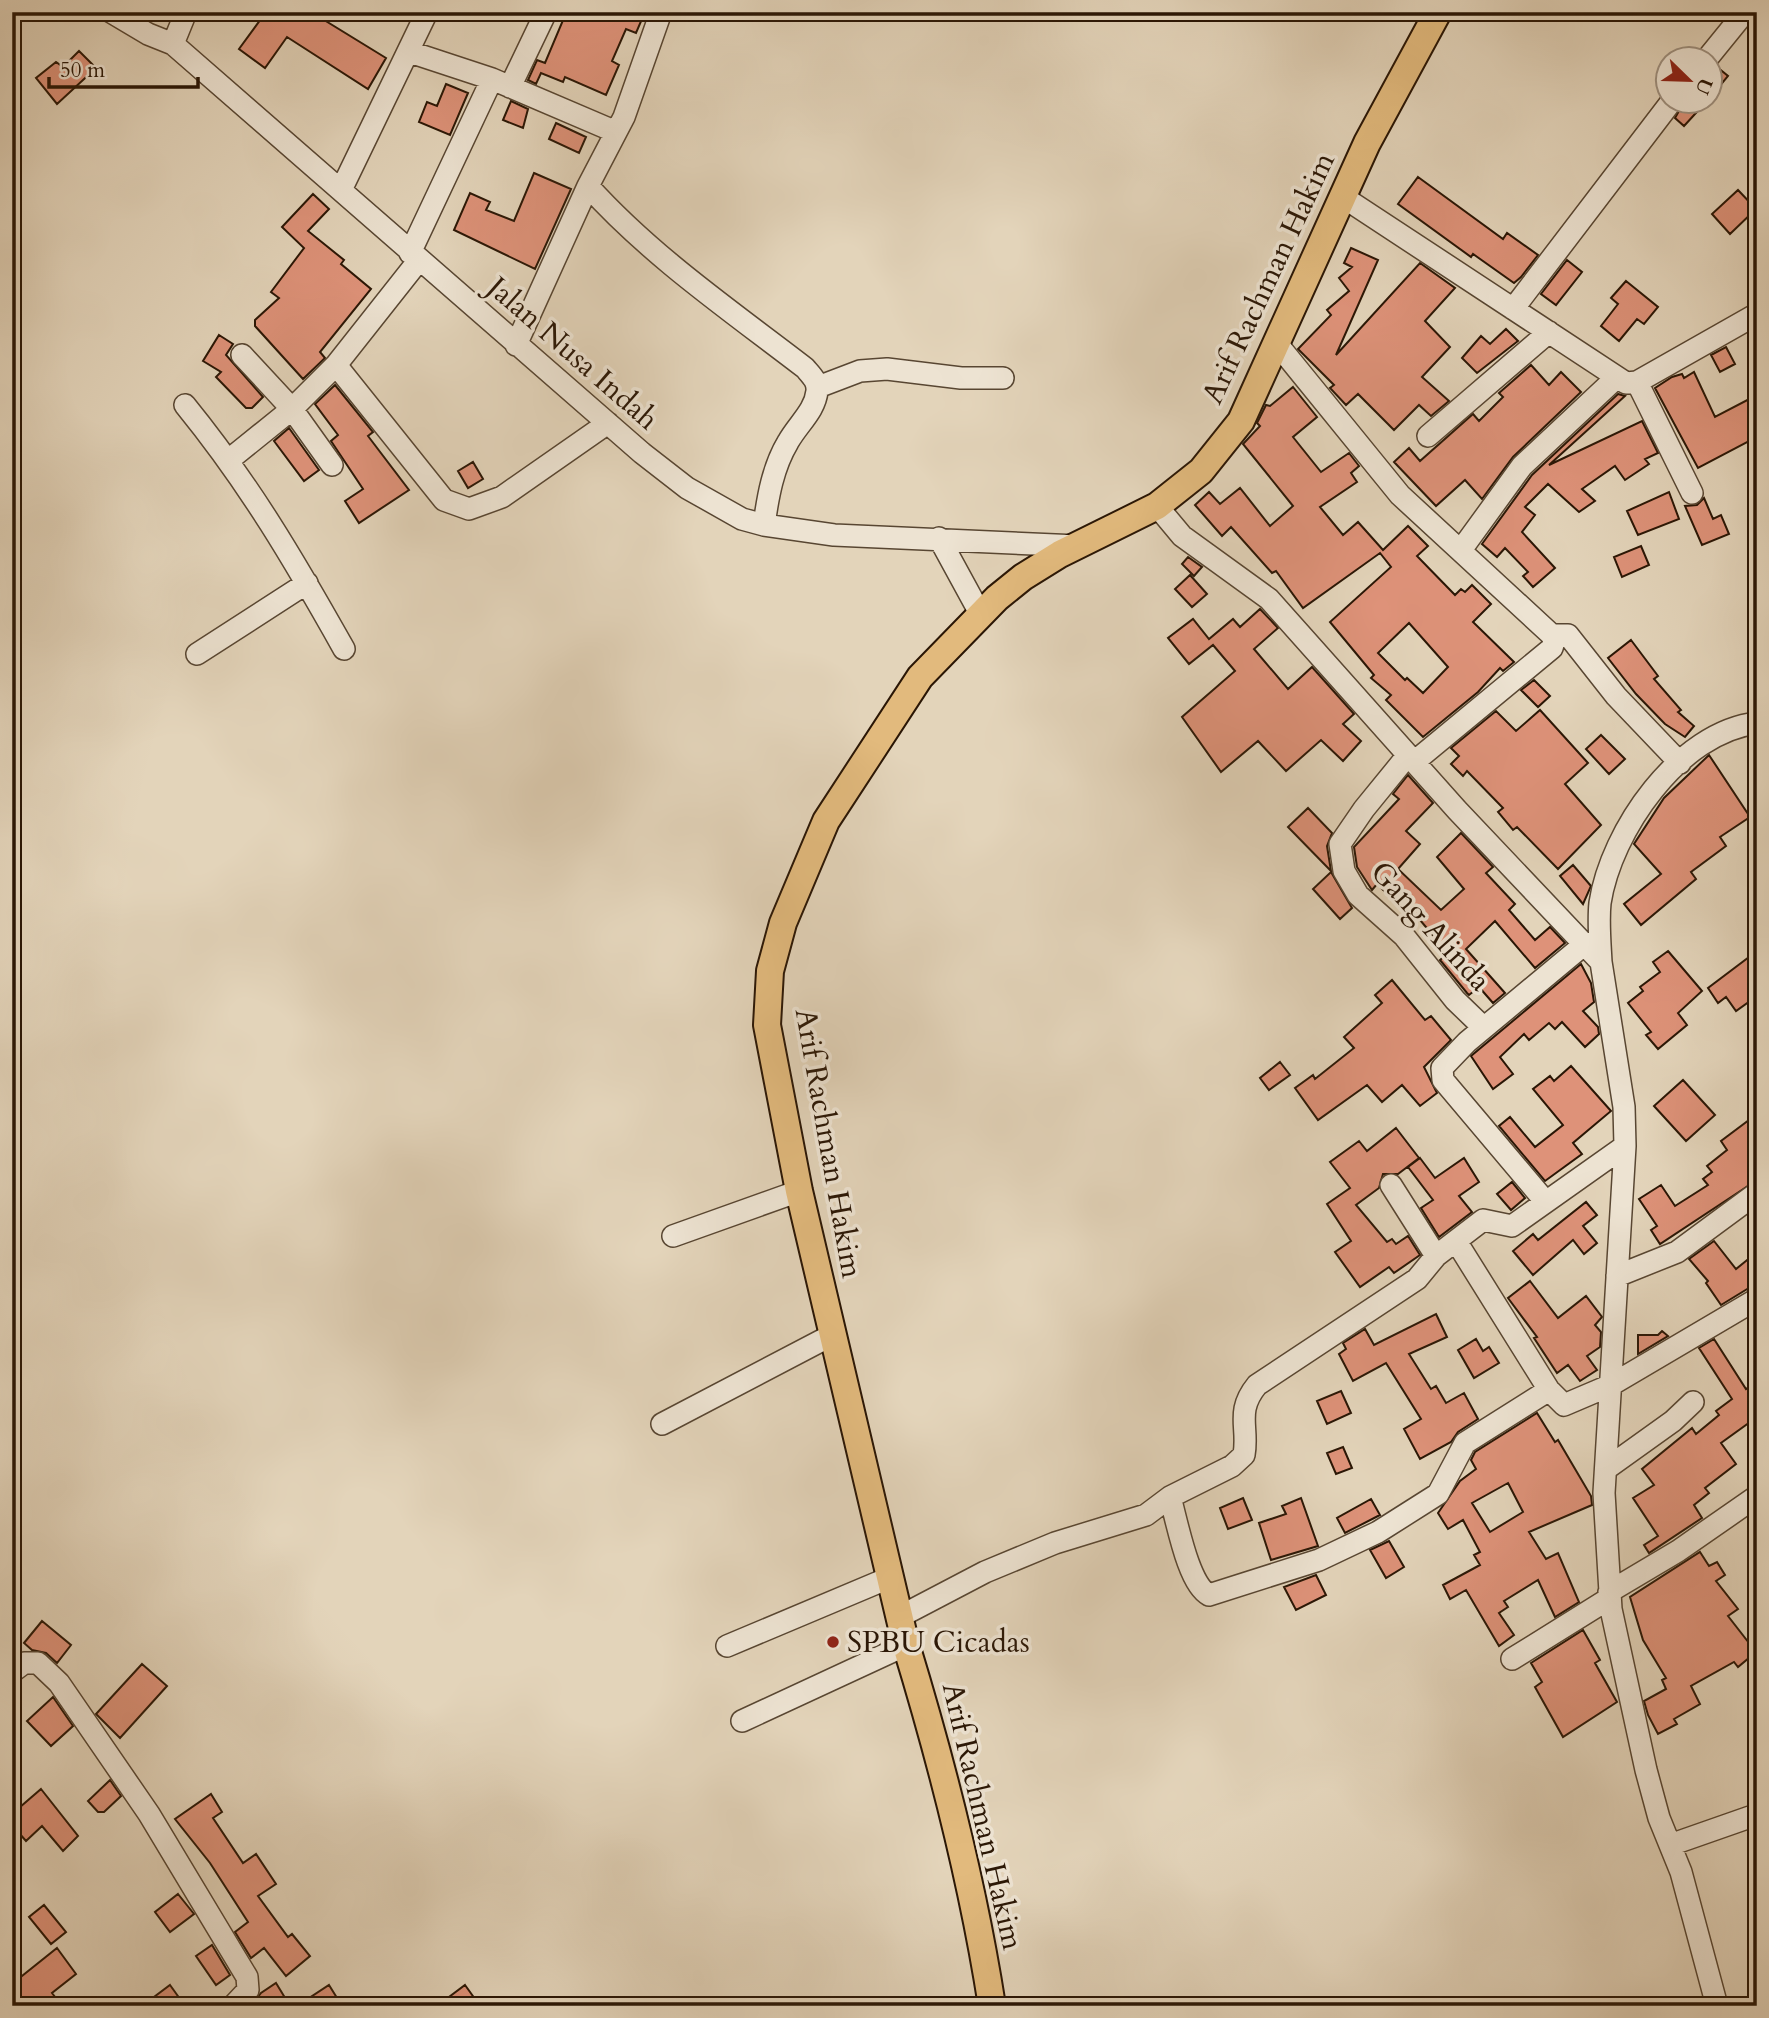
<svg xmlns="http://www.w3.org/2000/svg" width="1769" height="2018" font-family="Cardo,serif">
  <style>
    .building { fill: #de9279; stroke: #2a1605; stroke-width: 2; fill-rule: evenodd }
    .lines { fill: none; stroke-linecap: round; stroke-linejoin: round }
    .minor-casing { stroke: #584632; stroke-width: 24 }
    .major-casing { stroke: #2a1605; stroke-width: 30 }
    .minor { stroke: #ede3d2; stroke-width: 21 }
    .major { stroke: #e2ba7d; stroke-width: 26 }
    .poi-dot { fill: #8f2418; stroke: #ede3d2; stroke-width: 2.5 }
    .labels { text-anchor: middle; stroke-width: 7; stroke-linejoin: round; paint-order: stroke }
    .street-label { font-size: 30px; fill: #2a1605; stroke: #ede3d2 }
    .poi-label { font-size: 30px; fill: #2a1605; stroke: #ede3d2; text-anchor: start }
  </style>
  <rect width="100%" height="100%" fill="#e3d4ba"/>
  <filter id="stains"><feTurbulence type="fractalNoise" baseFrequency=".00286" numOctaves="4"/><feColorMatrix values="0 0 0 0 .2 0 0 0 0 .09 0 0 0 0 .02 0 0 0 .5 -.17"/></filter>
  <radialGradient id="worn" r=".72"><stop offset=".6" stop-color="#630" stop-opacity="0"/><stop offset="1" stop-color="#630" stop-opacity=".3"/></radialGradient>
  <path class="building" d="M266,12H311L386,58L368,89L287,37L265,68L239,49Z
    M583,12H645L636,33L626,29L612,61L619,65L606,95L565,77L563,82L541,73L536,84L528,80L537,60L545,63L566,13L580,19Z
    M79,51L96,68L57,104L36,78L56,62L63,67Z
    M1717,67L1728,76L1710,98V72Z
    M446,84L468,93L450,135L419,122L427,102L437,106Z
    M511,101L528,109L523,128L503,120Z
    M1684,102H1706L1684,126L1675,118Z
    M556,123L586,137L579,153L549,139Z
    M534,173L571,189L535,269L454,230L470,193L490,202L486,210L514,221Z
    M1418,177L1503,239L1507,233L1538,255L1521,277L1514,283L1473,254L1471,257L1398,204Z
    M1738,190L1756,209L1730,234L1712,214Z
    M313,194L329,209L308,231L344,260L341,264L371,289L320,352L325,358L303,379L255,326V320L279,298L271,292L304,248L282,227Z
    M1351,248L1378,260L1336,355L1420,263L1455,288L1425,321L1450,347L1422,377L1449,401L1431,416L1419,405L1394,430L1358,394L1346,405L1330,388L1334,385L1298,349L1331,315L1327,310L1349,291L1339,278L1352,267L1344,263Z
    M1567,260L1582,272L1556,305L1541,294Z
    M1626,281L1658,307L1644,324L1637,319L1619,341L1601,326L1618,304L1611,298Z
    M1506,329L1518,341L1477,373L1462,358L1481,336L1490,344Z
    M219,335L233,344L226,355L263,397L252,408H246L216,377L221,372L203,361Z
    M1726,347L1735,364L1720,372L1711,355Z
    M1531,365L1549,385L1561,372L1581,392L1513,457L1482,499L1465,480L1436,506L1394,462L1409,448L1420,461L1473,414L1479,421L1503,397L1499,393Z
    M1694,372L1715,417L1757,395V437L1698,468L1655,388L1672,377L1682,374L1684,378Z
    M335,385L373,432L368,436L409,490L359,523L345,501L363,489L331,441L338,435L315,404Z
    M1293,387L1317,417L1293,437L1321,472L1349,453L1359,466L1351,473L1357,482L1320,507L1343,535L1358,522L1383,550L1408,526L1428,546L1417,556L1455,595L1461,589L1465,592L1472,585L1491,604L1473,622L1514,662L1503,671L1500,668L1478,692L1423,737L1386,700L1391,695L1371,678L1374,675L1330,622L1391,567L1380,553L1303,608L1276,571L1272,573L1231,527L1222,536L1195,505L1209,492L1220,504L1240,488L1270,526L1293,506L1243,444L1260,426L1257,423L1266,405L1270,406ZM1409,623L1448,667L1423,693L1407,678L1405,680L1378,653Z
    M1618,394L1625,396L1549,465L1642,421L1658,453L1645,459L1649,464L1625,480L1615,466L1582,489L1595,501L1579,512L1548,484L1525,507L1535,515L1522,532L1555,568L1533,587L1523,576L1528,572L1505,548L1497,557L1482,544L1532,475Z
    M289,428L319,470L304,481L274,441Z
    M473,462L483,479L468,488L458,471Z
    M1669,492L1679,519L1638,535L1627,511Z
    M1704,498L1713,519L1721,515L1729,534L1702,545L1685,506L1697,505Z
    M1641,546L1649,565L1622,577L1614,557Z
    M1188,557L1202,567L1194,576L1182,564Z
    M1190,575L1207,594L1192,607L1175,589Z
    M1260,609L1278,628L1254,649L1288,689L1312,667L1354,714L1343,724L1361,741L1343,761L1321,740L1286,771L1258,741L1221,772L1182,717L1235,671L1213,645L1189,664L1168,638L1193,619L1209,639L1233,619L1240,627Z
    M1631,640L1658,676L1654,679L1681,710L1678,712L1694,726L1685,737L1665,724L1636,694L1608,658Z
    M1534,680L1550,696L1538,707L1521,690Z
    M1540,710L1588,763L1565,784L1601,825L1558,869L1517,827L1513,830L1498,812L1503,808L1467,771L1463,776L1451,764L1459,756L1451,748L1496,711L1516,731Z
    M1601,735L1625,759L1609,774L1586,749Z
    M1709,755L1750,817L1720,837L1726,846L1691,872L1696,879L1641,925L1624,904L1661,874L1634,844L1664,798Z
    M1408,775L1433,803L1406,831L1420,844L1398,869L1441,910L1464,889L1437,857L1461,833L1493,867L1486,873L1515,904L1509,910L1535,940L1550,927L1565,943L1535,968L1495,921L1466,949L1505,993L1493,1003L1479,987L1469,995L1467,993L1440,960L1448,953L1409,907L1405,911L1377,884L1372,890L1357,867L1354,847L1399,799L1393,794Z
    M1308,808L1332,833L1327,846L1331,871L1288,827Z
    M1573,865L1591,886L1583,904L1560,876Z
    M1331,872L1352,908L1340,919L1313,889Z
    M1668,951L1702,991L1678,1013L1687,1025L1658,1049L1646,1035L1651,1032L1628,1003L1643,991L1640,987L1660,972L1653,962Z
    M1757,951V996L1736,1011L1726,997L1718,1003L1708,988Z
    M1581,964L1591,983L1594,1002L1583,1011L1598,1027L1599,1034L1585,1047L1562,1022L1555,1029L1549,1023L1529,1040L1524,1034L1500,1057L1513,1074L1493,1089L1471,1056Z
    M1392,980L1425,1020L1431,1016L1451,1040L1424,1067L1437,1093L1420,1106L1402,1085L1382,1102L1367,1085L1318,1120L1295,1088L1313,1075L1315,1079L1354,1048L1344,1037L1382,1003L1375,995Z
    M1280,1062L1290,1075L1269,1090L1260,1078Z
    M1571,1066L1611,1111L1573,1143L1582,1154L1545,1181L1499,1126L1510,1117L1535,1147L1563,1125L1533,1089L1550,1076L1554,1081Z
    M1683,1080L1715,1115L1686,1141L1654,1106Z
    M1757,1114V1180L1660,1244L1651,1230L1657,1226L1639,1199L1661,1185L1675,1206L1708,1185L1703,1179L1712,1172L1707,1166L1727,1150L1721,1141Z
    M1396,1128L1419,1158L1398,1174H1383L1379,1188L1356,1205L1387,1242L1392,1239L1396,1244L1408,1236L1420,1255L1394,1273L1389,1267L1360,1287L1335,1252L1351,1241L1327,1204L1350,1188L1330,1162L1359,1141L1367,1151Z
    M1420,1158L1435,1178L1464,1158L1479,1182L1459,1196L1472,1212L1439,1237L1421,1208L1433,1200L1408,1167Z
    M1512,1182L1525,1198L1511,1210L1497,1194Z
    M1586,1202L1597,1215L1583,1226L1597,1243L1584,1254L1573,1240L1533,1275L1513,1251L1533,1234L1538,1240Z
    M1714,1241L1736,1269L1757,1252V1283L1721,1305L1706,1283L1708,1281L1689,1259Z
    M1530,1281L1558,1318L1586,1296L1602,1317L1595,1325L1601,1332L1600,1347L1587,1356L1597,1370L1580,1381L1568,1365L1557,1373L1534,1338L1537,1337L1508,1298Z
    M1436,1314L1447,1337L1409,1354L1431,1389L1436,1386L1446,1403L1464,1393L1478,1419L1458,1432L1451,1442L1420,1459L1404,1429L1421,1419L1386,1363L1353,1381L1339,1354L1346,1349L1343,1343L1365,1329L1374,1345Z
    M1662,1331L1668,1336L1638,1354V1335H1658Z
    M1476,1339L1483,1351L1489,1347L1499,1363L1474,1378L1458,1350Z
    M1714,1339L1746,1389L1757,1382V1417L1721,1443L1736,1464L1705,1488L1709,1493L1694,1505L1702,1518L1649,1553L1644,1545L1658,1536L1633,1498L1654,1485L1642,1469L1692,1428L1696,1434L1719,1415L1716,1411L1732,1399L1699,1348Z
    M1341,1391L1351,1413L1327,1424L1317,1401Z
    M1537,1413L1555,1442L1558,1440L1591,1496L1592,1505L1529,1532L1546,1559L1558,1553L1579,1602L1555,1617L1538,1580L1504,1601L1508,1607L1499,1613L1514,1635L1499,1646L1466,1590L1450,1599L1443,1585L1480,1565L1474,1555L1480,1552L1463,1520L1448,1529L1438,1513L1460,1481L1476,1469L1471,1460L1475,1452ZM1508,1483L1523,1512L1490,1532L1472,1503Z
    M1343,1447L1352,1468L1336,1474L1327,1453Z
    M1243,1498L1252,1520L1228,1529L1220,1508Z
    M1301,1498L1318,1546L1271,1560L1259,1523L1286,1514L1282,1506Z
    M1371,1499L1380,1515L1345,1533L1337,1518Z
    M1389,1541L1404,1567L1386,1578L1370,1550Z
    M1700,1552L1709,1566L1717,1562L1725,1575L1716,1581L1738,1609L1728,1616L1756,1652L1738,1667L1734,1662L1691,1686L1700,1704L1674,1719L1677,1724L1658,1734L1648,1715L1644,1701L1666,1689L1662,1680L1666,1678L1643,1640L1630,1597Z
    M1316,1575L1326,1595L1296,1610L1284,1587Z
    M42,1621L71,1645L57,1663L46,1653L32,1650L24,1643Z
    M1583,1630L1600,1660L1595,1663L1617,1702L1563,1737L1535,1687L1542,1682L1531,1663Z
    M142,1664L167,1686L120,1738L96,1714Z
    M53,1697L73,1726L51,1746L27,1721Z
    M110,1780L121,1796L104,1812H98L88,1801Z
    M41,1789L78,1836L63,1851L42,1826L26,1841L12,1825V1814Z
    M211,1794L222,1812L213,1818L243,1863L256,1854L276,1884L258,1896L288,1937L292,1934L310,1956L286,1976L264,1948L251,1958L235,1932L248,1922L210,1863L175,1819Z
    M178,1894L194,1914L170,1932L155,1912Z
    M44,1905L66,1932L51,1944L29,1917Z
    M212,1945L230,1975L216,1985L196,1956Z
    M57,1948L76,1974L52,1993L62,2006H19L12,1997V1984Z
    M276,1983L290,2006H251L261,1993Z
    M170,1985L185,2006H142Z
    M329,1985L342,2006H297Z
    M465,1985L480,2006H437Z"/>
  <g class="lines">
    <defs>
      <path id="minor" d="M111,12L148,34L173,44L642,453L687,488L742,519L764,525L834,535L1078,546
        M173,44L186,12
        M410,52L492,79L616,132
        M1706,60L1745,12
        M510,87L546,12
        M588,186L624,117L661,12
        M342,188L427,12
        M1343,197L1626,383L1637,382L1757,314
        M410,253L492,79
        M1513,309L1671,102
        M516,345L588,186C651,256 731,311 805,368C811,375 818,381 817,391C815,411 798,424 788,442C773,467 768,496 764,525
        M1278,345L1400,495L1555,638L1552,648L1414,762
        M242,355L292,409L332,465
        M336,365L444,500L469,509L502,497L608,423
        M1637,382L1692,493
        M818,387L860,371L887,369L961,378H1003
        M185,405C250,485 294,560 344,649
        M1428,436L1549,332
        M230,459L292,409L336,365L419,260
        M1157,506L1182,536L1269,599L1457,810L1601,962L1624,1107L1625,1146L1604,1493L1611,1609L1646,1770L1659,1818L1681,1872L1717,2006
        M939,538L981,615
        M1461,550L1522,466L1616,378
        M1553,635H1568L1616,696L1680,763
        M197,654L307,583
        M1408,755L1364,809L1340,844L1344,871L1358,895L1404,936L1455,1000L1484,1028
        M1601,962C1600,943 1598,922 1600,903C1611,831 1679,732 1757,723
        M1391,1185L1436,1256
        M1545,1201L1443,1080L1442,1068L1467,1042L1586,943
        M673,1236L799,1191
        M1456,1241L1549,1390L1564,1405L1611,1385L1757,1299
        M1617,1276L1677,1252L1757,1193
        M662,1424L832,1335
        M1606,1469L1673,1421L1693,1402
        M1170,1497C1177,1521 1188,1584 1209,1595L1319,1560L1378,1532L1438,1494L1465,1443L1549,1390
        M1609,1592L1678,1551L1757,1496
        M901,1616L985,1572L1055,1543L1146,1515L1170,1497L1232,1466L1244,1455C1249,1427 1235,1412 1257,1385L1417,1279L1436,1256L1483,1220L1512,1226L1625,1146
        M727,1646L891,1577
        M1512,1659L1610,1598
        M12,1672L24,1663H38L59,1683L149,1814L247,1977L248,1990L233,2006
        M742,1721L906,1645
        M1670,1845L1750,1817"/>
      <path id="major" d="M992,2006C973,1884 942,1763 906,1645L799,1191L767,1025L770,971L783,923L826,821L920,677L997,598L1023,577L1060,554L1157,506L1201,471L1241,421L1367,143L1438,12"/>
    </defs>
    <use href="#minor" class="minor-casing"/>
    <use href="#major" class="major-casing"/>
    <use href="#minor" class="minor"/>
    <use href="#major" class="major"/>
  </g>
  <circle class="poi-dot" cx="833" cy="1642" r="7"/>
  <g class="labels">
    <g class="street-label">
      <text transform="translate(1268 278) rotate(-65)" y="10">Arif Rachman Hakim</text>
      <text transform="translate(573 353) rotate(41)" y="10">Jalan Nusa Indah</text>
      <text transform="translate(1431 926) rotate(48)" y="10">Gang Alinda</text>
      <text transform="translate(829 1143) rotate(80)" y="10">Arif Rachman Hakim</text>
      <text transform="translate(983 1816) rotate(77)" y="10">Arif Rachman Hakim</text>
    </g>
    <g class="poi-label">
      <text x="847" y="1652">SPBU Cicadas</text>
    </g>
  </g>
  <rect width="1769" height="2018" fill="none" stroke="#e3d4ba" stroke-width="42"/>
  <rect x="14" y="14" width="1741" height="1990" fill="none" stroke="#2a1605" stroke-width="3.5"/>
  <rect x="21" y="21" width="1727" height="1976" fill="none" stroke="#2a1605" stroke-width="2"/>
  <g transform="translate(1689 80) rotate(113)"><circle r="33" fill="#ede3d2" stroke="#9f9180" stroke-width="2"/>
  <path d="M0-5L12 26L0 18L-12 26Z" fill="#8f2418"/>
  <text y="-10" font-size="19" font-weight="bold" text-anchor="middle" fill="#2a1605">U</text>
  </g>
  <path d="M49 77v10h149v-10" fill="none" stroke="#2a1605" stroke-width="3.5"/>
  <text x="60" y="77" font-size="21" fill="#2a1605" stroke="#ede3d2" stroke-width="5" paint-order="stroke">50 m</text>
  <rect width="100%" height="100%" filter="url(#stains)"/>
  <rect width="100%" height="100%" fill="url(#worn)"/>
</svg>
